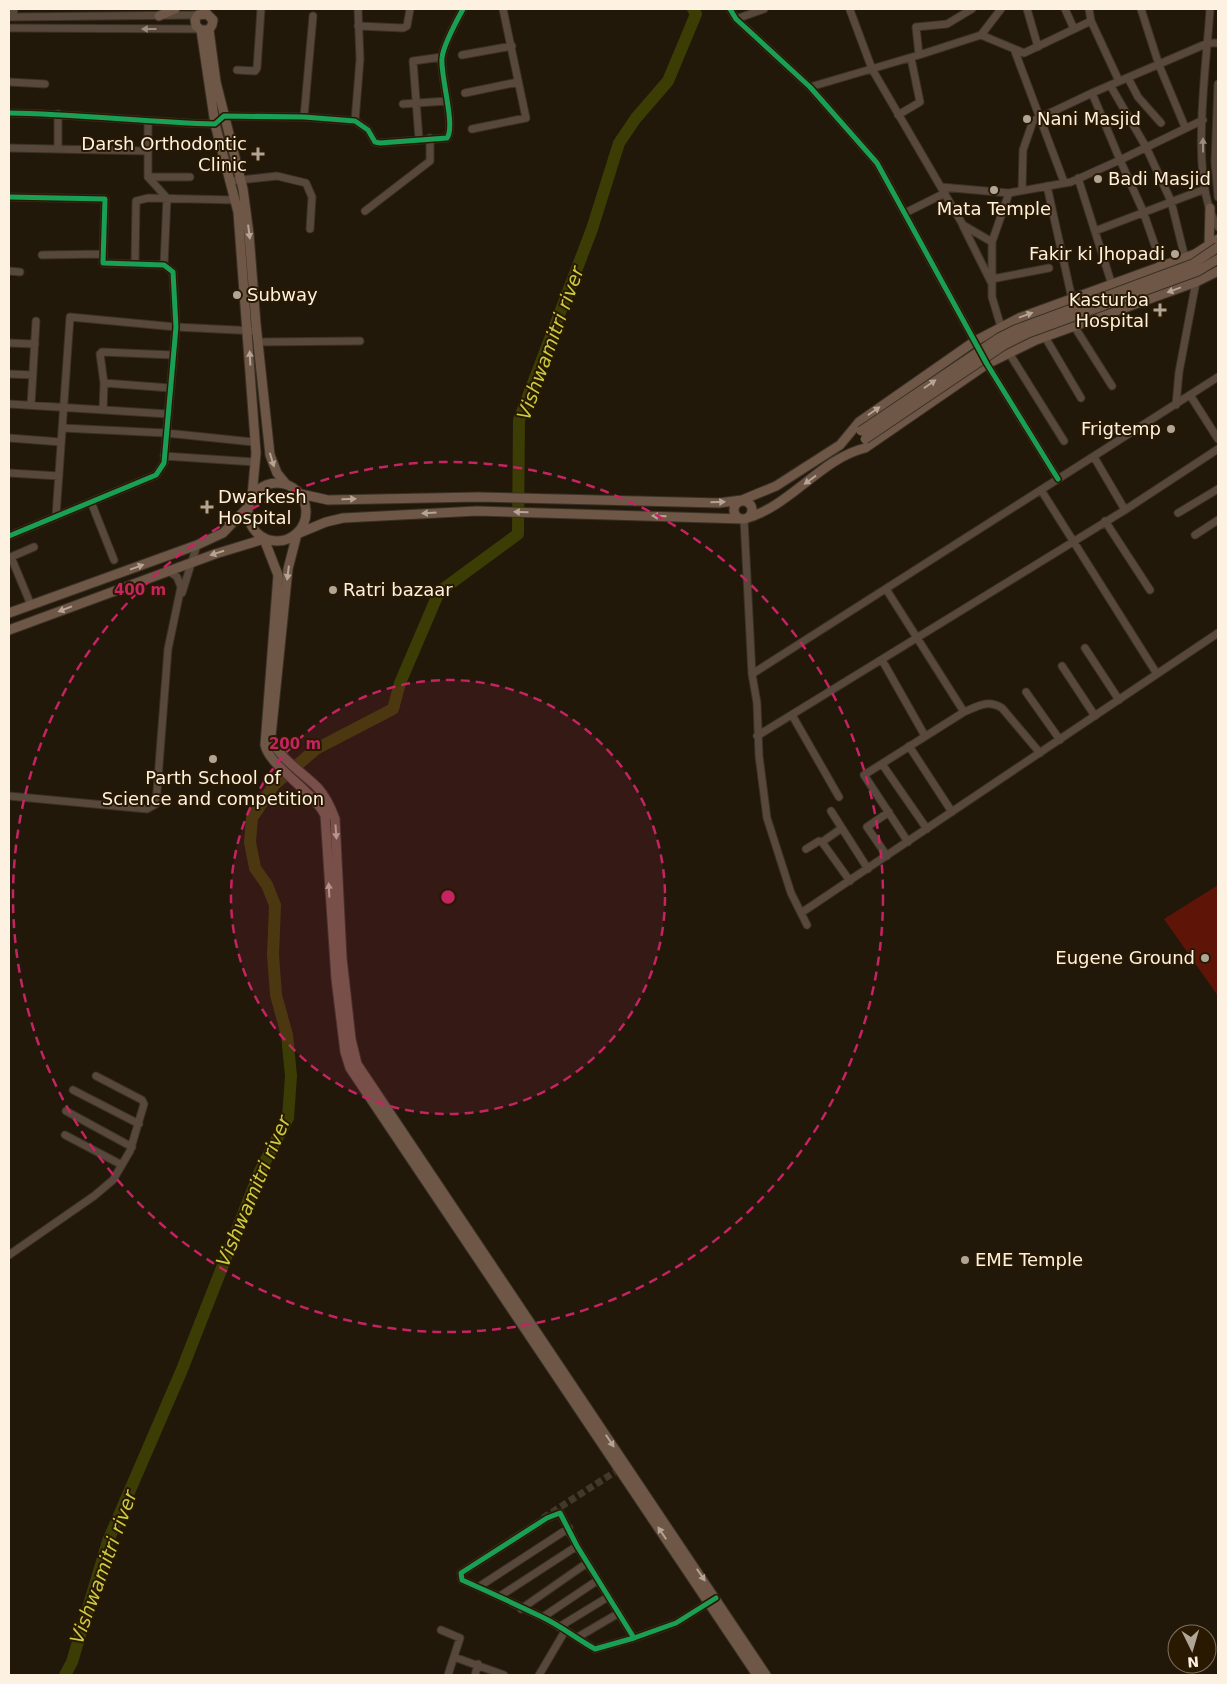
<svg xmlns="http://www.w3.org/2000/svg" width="1227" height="1684" font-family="'DejaVu Sans',sans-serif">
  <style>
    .green { fill: #5e1407 }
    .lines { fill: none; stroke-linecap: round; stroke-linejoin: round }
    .river { stroke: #3c3c05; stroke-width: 12 }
    .minor-tunnel { stroke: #42392a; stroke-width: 7; stroke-dasharray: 7 3.5; stroke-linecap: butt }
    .minor-casing { stroke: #3a3126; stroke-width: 9 }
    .major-casing { stroke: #3a3126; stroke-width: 11 }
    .minor { stroke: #58483c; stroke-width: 7 }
    .major { stroke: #6e5746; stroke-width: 9 }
    .major-bridge-casing { stroke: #3a3126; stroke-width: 11; stroke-linecap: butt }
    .major-bridge { stroke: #6e5746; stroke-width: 9 }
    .cycleway-casing { stroke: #2a1901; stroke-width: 8 }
    .cycleway { stroke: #1a9f57; stroke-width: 5 }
    .oneway { fill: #9a8c7e }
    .oneway2 { fill: #b6a494 }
    .ring { fill: none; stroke: #c52362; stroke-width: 2.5; stroke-dasharray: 9 6 }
    .poi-dot { fill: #b0a596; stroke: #2a1901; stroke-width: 2 }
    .labels { text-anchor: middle; stroke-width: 4; stroke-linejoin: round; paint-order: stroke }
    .poi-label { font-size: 18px; fill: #fdf1e2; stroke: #2a1901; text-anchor: start }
    .water-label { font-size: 19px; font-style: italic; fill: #c8cc43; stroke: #2a1901 }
    .centre { fill: #c52362; stroke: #2a1901; stroke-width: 2.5 }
    .ring-label { font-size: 15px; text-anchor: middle; font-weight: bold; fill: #c52362; stroke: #2a1901; stroke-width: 4; stroke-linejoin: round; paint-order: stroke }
  </style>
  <rect width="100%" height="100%" fill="#21180a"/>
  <path class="green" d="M1218,885V996L1164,919Z"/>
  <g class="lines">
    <path class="river" d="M65,1675L72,1662L108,1541L181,1372L260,1171L288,1118L291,1076L287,1035L276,995L273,955L275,905L267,885L255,868L250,842L252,818L274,785L316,749L393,709L400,683L439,592L518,534L519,420L592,229L619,143L636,118L668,81L696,14L693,9"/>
    <path class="minor-tunnel" d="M543,1518L618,1470"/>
    <defs>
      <path id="minor" d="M730,9L736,19L810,87L877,163L987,364L1058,479
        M972,9L947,24L916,27L919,55L981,35L1001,9
        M1027,9L1038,47
        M1065,9L1074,29
        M1141,9L1159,65L1185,127
        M1210,9C1207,63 1188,182 1218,227
        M850,10L872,69L963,225L992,242
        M9,17L198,15
        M13,17L14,9
        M736,19L764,9
        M1091,21L1119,81
        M358,26L403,28L407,26L410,9
        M9,28L198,29
        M981,35L1024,53L1091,21L1089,9
        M1014,49L1064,182
        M462,55L512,46
        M237,70L255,71L257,68L261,9
        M1128,78L1138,97L1161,123
        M9,82L45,84
        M1218,84L1215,162L1218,197
        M1110,85L1146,147L1171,201L1185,258
        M810,87L919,55
        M465,93L518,82
        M403,104L447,101
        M9,113C78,114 146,122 215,124L224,116L304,117L355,121L368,130L375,142L380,143L447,138C456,126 440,75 442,58C443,46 457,20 463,9
        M898,115L920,102L911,58
        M304,117L313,16
        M1203,120L1120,160L1092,93L1208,43H1218
        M355,121L360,59L358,9
        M148,122V177H190
        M472,129L526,118L503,9
        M419,139L413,61L442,57
        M9,148L148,151
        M58,149V114
        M148,177L167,198L164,265
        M1078,178L1112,285
        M231,181L277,176L306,183L312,197L310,229
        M1047,186L1072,299
        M941,187L1009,193L1071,182L1120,160L1143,211L1162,266
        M1022,190L1023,150L1033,121L1092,93
        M9,197L105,199L103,263L164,265L173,272L176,327L164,463L156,475L9,536
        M365,211L430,161V138
        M905,213L945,193
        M963,226L991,282
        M1095,231L1205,189
        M42,255L103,254
        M135,264L136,201L148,198L235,200
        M9,271L20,272
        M992,279L1049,268
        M1074,326L1112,386
        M1001,327L992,297V242L1009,193
        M1045,337L1081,398
        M258,342L360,341
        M9,343L35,344
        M1009,353L1064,441
        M9,374L33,375
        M104,383L170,388
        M1190,395L1218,439
        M9,404L168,414
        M31,405L36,321
        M1176,405L1179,372L1196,282
        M103,410L104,383L100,354L102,352L173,355
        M62,428L166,433L253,442
        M9,438L61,442
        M164,456L255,462
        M1094,457L1125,510
        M9,473L59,476
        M1041,490L1157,674
        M91,502L114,560
        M1178,513L1218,489
        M56,516L70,317L176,327L257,331
        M744,519L752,674L757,703L759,756L767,818L791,893L807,925
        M1105,521L1150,590
        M1195,535L1218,520
        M886,589L964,712L864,775L908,842
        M182,593L197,545
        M31,605L11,557L34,547
        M1085,648L1119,700
        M882,660L925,736
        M1062,666L1095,716
        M752,674L1218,377
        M1026,692L1060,740
        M964,712C978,706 988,699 1002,708L1040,753
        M792,715L839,797
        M757,736L1125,510L1218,449
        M909,746L952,812
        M882,764L927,829
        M9,796L147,809L156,804L168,649L181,587L177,577L169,571
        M831,811L868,869
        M822,842L842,828
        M806,849L819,841L822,842L850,881
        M887,856L867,827L889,812
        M801,913L1218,633
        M73,1090L139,1124
        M66,1111L132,1147
        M65,1135L122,1165
        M9,1255L94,1196L113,1180L130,1151L144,1104L142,1100L96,1076
        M480,1586L569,1528
        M500,1596L577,1546
        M521,1609L587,1563
        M543,1617L598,1580
        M559,1627L608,1597
        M441,1630L460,1638L448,1675
        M578,1637L619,1613
        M634,1638L595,1649C577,1639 561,1626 542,1617C515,1604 489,1592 462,1580L461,1573L547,1518L560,1513L577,1546L634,1638L676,1623L713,1600
        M454,1657L504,1675
        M475,1675L478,1664
        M539,1675L565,1631"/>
      <path id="major" d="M159,16L175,9
        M201,30L215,124L238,212L256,453L252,496
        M209,30H201L196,26L195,20L198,15L207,14L213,20L212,25L209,30L216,82L243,189L249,234L256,324L270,455L277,473L286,484
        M1209,247L1210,208
        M248 512a29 29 0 1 1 58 0a29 29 0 1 1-58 0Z
        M301,494L328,500L478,497L719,503L742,500L776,486L840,445L859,422L975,341L1019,318L1195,254L1218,239
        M734 510a9 9 0 1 1 18 0a9 9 0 1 1-18 0Z
        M9,613L197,545L223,533L247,508
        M9,630L215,554L264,539L278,575L265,745C269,766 313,791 325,815L336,979L345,1052L350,1068L757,1675
        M766,1675L357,1064L351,1039L342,958L335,819C331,808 326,797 318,788C305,774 274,755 271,736L288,569L297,534L326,522L343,518L477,511L744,519C790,507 820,459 865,448L987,364L1036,340L1196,282L1218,271"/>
    </defs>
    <use href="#minor" class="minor-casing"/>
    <use href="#major" class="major-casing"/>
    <use href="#minor" class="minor"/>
    <use href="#major" class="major"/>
    <defs>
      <path id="major-bridge" d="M861,431L999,338L1015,330L1193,264L1218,247
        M865,439L1004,345L1028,333L1198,271L1218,259"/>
    </defs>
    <use href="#major-bridge" class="major-bridge-casing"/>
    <use href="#major-bridge" class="major-bridge"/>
    <defs>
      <path id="cycleway" d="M730,9L736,19L810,87L877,163L987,364L1058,479
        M9,113C78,114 146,122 215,124L224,116L304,117L355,121L368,130L375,142L380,143L447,138C456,126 440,75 442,58C443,46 457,20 463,9
        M9,197L105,199L103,263L164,265L173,272L176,327L164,463L156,475L9,536
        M634,1638L595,1649C577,1639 561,1626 542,1617C515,1604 489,1592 462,1580L461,1573L547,1518L560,1513L577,1546L634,1638L676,1623L716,1598"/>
    </defs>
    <use href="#cycleway" class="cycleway-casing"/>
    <use href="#cycleway" class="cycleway"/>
  </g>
  <defs><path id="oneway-solid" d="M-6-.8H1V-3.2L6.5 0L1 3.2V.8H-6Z" transform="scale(1.25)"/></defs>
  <g class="oneway">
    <use href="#oneway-solid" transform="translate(149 29) rotate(-180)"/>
    <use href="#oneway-solid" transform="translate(1203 145) rotate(-90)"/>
  </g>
  <g class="oneway2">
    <use href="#oneway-solid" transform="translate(249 232) rotate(83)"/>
    <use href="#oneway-solid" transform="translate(1174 290) rotate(160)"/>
    <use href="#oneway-solid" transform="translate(1026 315) rotate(-20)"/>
    <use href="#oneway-solid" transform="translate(250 358) rotate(-93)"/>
    <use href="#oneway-solid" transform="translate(930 384) rotate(-35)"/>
    <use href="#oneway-solid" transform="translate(874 411) rotate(-35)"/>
    <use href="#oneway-solid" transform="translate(272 460) rotate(73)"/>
    <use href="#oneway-solid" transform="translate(810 480) rotate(144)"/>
    <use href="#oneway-solid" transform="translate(349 499) rotate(-1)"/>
    <use href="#oneway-solid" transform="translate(718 502) rotate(-2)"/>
    <use href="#oneway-solid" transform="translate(521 512) rotate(-179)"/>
    <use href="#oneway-solid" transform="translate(429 513) rotate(177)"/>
    <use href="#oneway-solid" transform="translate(659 516) rotate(-178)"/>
    <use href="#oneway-solid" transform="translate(217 553) rotate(162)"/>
    <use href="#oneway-solid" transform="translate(137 567) rotate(-20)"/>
    <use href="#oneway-solid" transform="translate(288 573) rotate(97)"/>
    <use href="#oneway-solid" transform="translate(65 609) rotate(159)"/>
    <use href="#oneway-solid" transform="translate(336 832) rotate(86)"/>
    <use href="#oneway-solid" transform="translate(329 890) rotate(-93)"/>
    <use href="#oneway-solid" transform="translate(610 1441) rotate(56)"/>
    <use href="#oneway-solid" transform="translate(662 1533) rotate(-124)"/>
    <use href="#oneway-solid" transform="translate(701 1575) rotate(56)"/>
  </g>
  <circle cx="448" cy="897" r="217" fill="#c52362" fill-opacity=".12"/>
  <g class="ring">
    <circle cx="448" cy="897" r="217"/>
    <circle cx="448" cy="897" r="435"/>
  </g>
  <g class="poi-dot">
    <circle cx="1027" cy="119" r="5"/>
    <path d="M255.5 146.5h5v5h5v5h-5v5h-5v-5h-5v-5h5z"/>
    <circle cx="1098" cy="179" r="5"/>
    <circle cx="994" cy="190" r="5"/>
    <circle cx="1175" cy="254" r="5"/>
    <circle cx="237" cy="295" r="5"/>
    <path d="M1157.5 302.5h5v5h5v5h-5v5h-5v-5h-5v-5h5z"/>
    <circle cx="1171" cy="429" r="5"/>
    <path d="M204.5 499.5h5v5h5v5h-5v5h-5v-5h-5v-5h5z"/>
    <circle cx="333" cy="590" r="5"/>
    <circle cx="213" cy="759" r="5"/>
    <circle cx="1205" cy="958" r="5"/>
    <circle cx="965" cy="1260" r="5"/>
  </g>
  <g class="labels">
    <g class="poi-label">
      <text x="1037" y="125">Nani Masjid</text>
      <text x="247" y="150" text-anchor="end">Darsh Orthodontic<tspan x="247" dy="21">Clinic</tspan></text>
      <text x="1108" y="185">Badi Masjid</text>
      <text x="994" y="215" text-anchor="middle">Mata Temple</text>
      <text x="1165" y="260" text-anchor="end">Fakir ki Jhopadi</text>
      <text x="247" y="301">Subway</text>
      <text x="1149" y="306" text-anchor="end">Kasturba<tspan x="1149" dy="21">Hospital</tspan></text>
      <text x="1161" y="435" text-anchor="end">Frigtemp</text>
      <text x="218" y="503">Dwarkesh<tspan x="218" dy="21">Hospital</tspan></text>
      <text x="343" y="596">Ratri bazaar</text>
      <text x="213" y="784" text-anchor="middle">Parth School of<tspan x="213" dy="21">Science and competition</tspan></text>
      <text x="1195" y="964" text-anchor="end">Eugene Ground</text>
      <text x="975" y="1266">EME Temple</text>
    </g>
    <g class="water-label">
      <text transform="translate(550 343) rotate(-70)" y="7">Vishwamitri river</text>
      <text transform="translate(253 1191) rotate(-67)" y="7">Vishwamitri river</text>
      <text transform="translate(103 1567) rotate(-70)" y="7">Vishwamitri river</text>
    </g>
  </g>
  <circle cx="448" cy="897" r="8" class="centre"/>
  <g class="ring-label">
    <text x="140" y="595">400 m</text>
    <text x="295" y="749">200 m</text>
  </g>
  <rect width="1227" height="1684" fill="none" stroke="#fdf1e2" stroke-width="20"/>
  <g transform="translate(1192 1649) rotate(175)"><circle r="24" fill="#2a1901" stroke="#7e6f5b"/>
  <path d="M0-4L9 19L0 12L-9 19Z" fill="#b0a596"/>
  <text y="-8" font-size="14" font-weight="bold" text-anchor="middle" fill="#fdf1e2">N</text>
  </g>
</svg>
